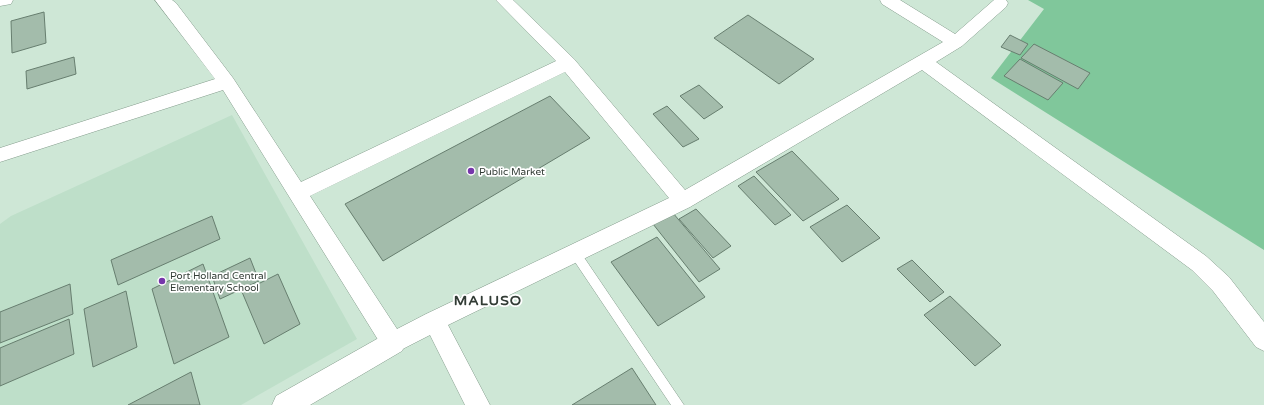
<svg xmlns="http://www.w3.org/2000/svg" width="1264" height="405" font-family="'Varela Round',sans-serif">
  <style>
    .built { fill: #bedfc9 }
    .water { fill: #80c79b }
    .building { fill: #a3bcab; stroke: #677e6f }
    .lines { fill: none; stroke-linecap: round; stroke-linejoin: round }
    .lane-casing { stroke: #849c8c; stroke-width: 1 }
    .street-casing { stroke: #849c8c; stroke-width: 1 }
    .secondary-casing { stroke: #849c8c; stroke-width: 1 }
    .lane { fill: #fff; fill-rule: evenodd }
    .street { fill: #fff; fill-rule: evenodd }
    .secondary { fill: #fff; fill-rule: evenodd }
    .poi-dot { fill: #7636ab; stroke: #fff; stroke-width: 1.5 }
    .labels { text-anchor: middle; stroke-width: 3.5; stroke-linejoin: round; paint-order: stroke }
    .poi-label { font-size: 10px; fill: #323c35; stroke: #fff; text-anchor: start }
    .district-label { font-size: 14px; font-weight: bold; letter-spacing: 1px; fill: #323c35; stroke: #fff }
  </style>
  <rect width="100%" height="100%" fill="#cee7d6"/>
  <path class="built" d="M232,115L357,339L241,405H0V224L11,216Z"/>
  <path class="water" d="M1028,0H1264V250L991,78L1044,9Z"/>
  <path class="building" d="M44,12L46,43L12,53L11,21Z
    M748,15L814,59L779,84L714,38Z
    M1010,35L1028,44L1020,55L1001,47Z
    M1034,44L1090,73L1078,89L1021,58Z
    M74,57L76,74L27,89L26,71Z
    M1020,59L1063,83L1048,100L1004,76Z
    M699,85L723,107L704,119L680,96Z
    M550,96L590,138L383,261L345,204Z
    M667,106L699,139L683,147L653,114Z
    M792,151L839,199L803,221L756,172Z
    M754,176L791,215L775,225L738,186Z
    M847,205L880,238L842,262L810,227Z
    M696,209L731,246L713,258L679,219Z
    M673,213L720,269L699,282L653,224Z
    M212,216L220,239L118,285L111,260Z
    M657,237L705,297L658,326L611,262Z
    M250,258L259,281L220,299L212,276Z
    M912,260L944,292L930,302L897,269Z
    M203,264L229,337L174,364L152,289Z
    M278,274L300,324L264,344L242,292Z
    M70,284L73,314L0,343V312Z
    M126,291L137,347L93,367L84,309Z
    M950,296L1001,345L975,366L924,315Z
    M69,319L74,354L0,386V348Z
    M632,368L656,405H572Z
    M191,372L200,405H128Z"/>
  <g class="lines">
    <defs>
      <path id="lane" d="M575,248L579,250L684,405H671L571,256L570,253L571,250Z"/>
      <path id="street" d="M0,0H13L11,4L0,6Z
        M155,0H172L176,3L233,78L301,182L556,61L496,0H513L574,59L685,190L943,42L882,4L880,0H900L955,34L994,0H1006L1008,3L1006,7L962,46L936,62L1206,256L1229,277L1264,322V351L1256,347L1213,291L1192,270L922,70L690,207L448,325L490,405H465L430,335L393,354L385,351L223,90L0,162V148L215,79ZM565,72L669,198L426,314L397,329L310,196Z"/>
      <path id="secondary" d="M393,331L402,335L406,343L402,351L310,405H272L276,396L384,335Z"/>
    </defs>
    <use href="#lane" class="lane-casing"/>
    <use href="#street" class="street-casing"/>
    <use href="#secondary" class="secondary-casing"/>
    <use href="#lane" class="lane"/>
    <use href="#street" class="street"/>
    <use href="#secondary" class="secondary"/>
  </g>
  <g class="poi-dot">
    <circle cx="471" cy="171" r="4"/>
    <circle cx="162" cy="281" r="4"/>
  </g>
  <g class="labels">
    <g class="poi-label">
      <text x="479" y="175">Public Market</text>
      <text x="170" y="279">Port Holland Central<tspan x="170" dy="12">Elementary School</tspan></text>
    </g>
    <g class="district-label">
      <text x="488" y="305">MALUSO</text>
    </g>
  </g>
</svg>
